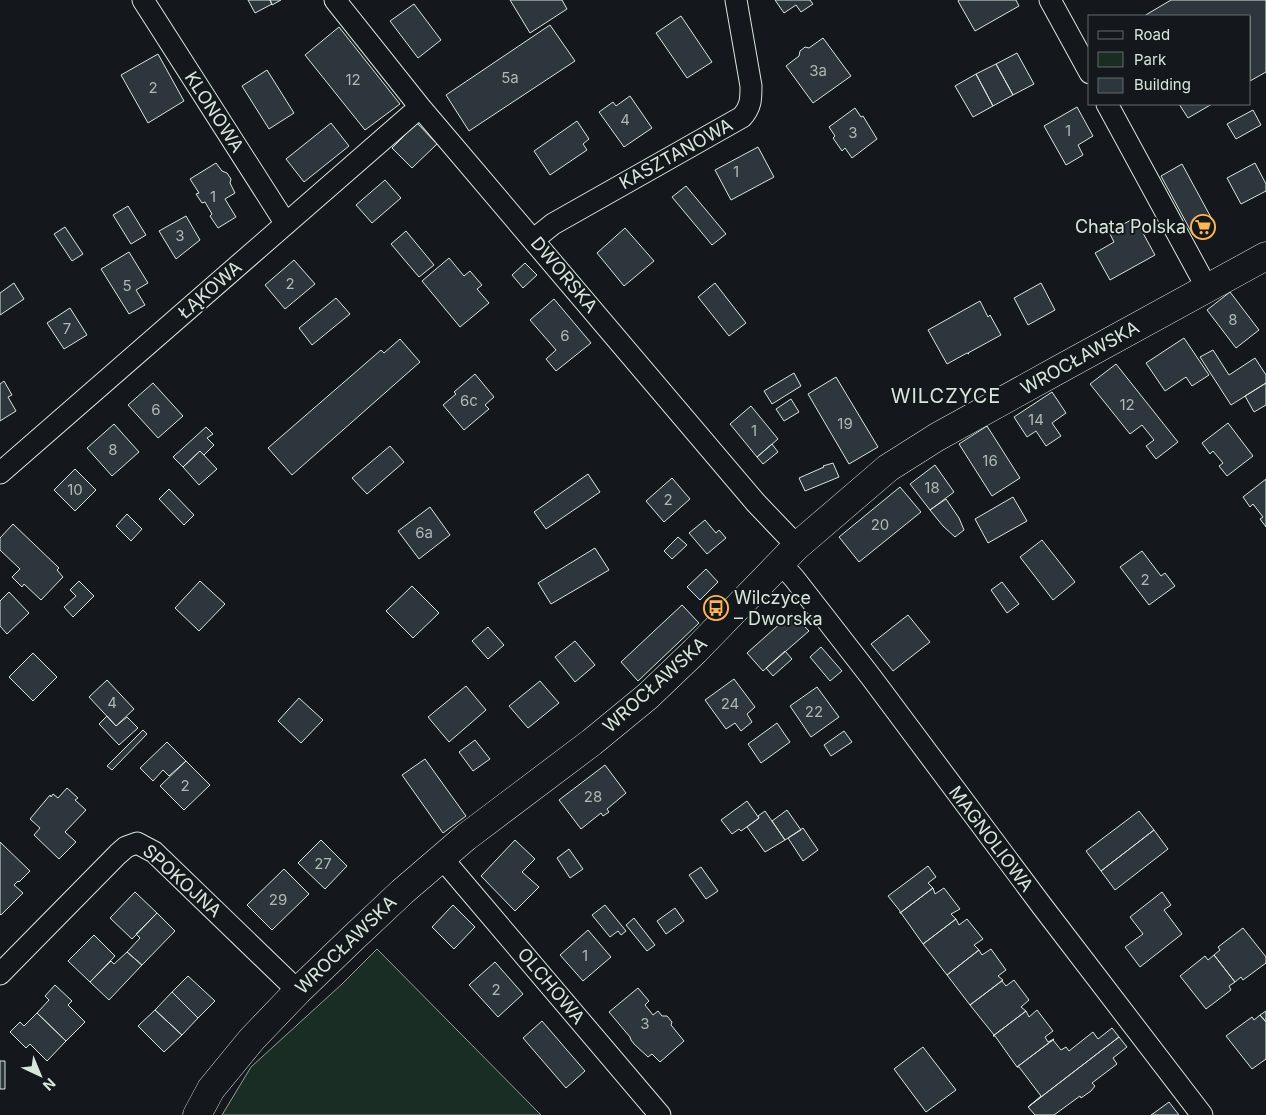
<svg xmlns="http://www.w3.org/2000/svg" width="1266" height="1115" font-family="Inter,sans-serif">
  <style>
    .green { fill: #1a2d24; stroke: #939e99 }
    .building { fill: #2c363c; stroke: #d8e6dc }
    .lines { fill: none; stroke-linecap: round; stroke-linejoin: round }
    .street-casing { stroke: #d8e6dc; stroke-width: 23 }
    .secondary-casing { stroke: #d8e6dc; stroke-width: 29 }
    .street { stroke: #14181c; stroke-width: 21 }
    .secondary { stroke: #14181c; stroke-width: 28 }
    .labels { text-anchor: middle; stroke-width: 4; stroke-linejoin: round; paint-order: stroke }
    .number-label { font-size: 15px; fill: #adbab4 }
    .street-label { font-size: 18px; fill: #d8e6dc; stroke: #14181c }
    .poi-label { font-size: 18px; fill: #d8e6dc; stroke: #14181c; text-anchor: end }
    .quarter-label { font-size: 20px; letter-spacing: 1px; fill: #d8e6dc; stroke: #14181c }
  </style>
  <rect width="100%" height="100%" fill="#14181c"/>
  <path class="green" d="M377,949L541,1115H222L251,1067L342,984Z"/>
  <path class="building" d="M248,0H270L272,4L255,13Z
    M270,0H281L272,5Z
    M510,0H562L567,9L530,33Z
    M775,0H810L813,4L801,12L796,5L784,13Z
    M959,0H1016L1019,6L975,31L958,1Z
    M1171,0H1266V72L1250,81V16H1144Z
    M414,4L441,40L418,58L390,21Z
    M681,16L712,62L687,78L656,33Z
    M550,25L575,61L469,131L446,95Z
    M339,27L400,104L365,130L305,55Z
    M823,38L851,76L813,103L786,66L799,56L800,51L805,47L809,48Z
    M1017,53L1034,84L1013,95L996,64Z
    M158,54L184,101L148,123L121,75Z
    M996,64L1013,95L993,106L976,74Z
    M267,70L294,113L269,129L242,86Z
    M976,74L993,106L973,117L955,86Z
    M630,96L652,128L624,147L599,112L613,102L616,106Z
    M1179,104H1212L1188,118Z
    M1077,107L1093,136L1078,145L1083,155L1066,165L1044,126Z
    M855,108L861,117L863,116L877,139L852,158L845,148L842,151L833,138L835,136L829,127Z
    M1253,110L1261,125L1236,139L1227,124Z
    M577,121L589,139L583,144L587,150L550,175L534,151Z
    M331,123L349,146L304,182L286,159Z
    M417,123L437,144L412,168L392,148Z
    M758,147L774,177L731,200L715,170Z
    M216,163L222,171L227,173L231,179L230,183L235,193L225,199L236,217L218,228L210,216L212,214L205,202L202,203L196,194L199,193L190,179Z
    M1255,163L1266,184V191L1241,204L1227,178Z
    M1182,164L1214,223L1210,226L1213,231L1202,238L1199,232L1193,235L1161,176Z
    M385,180L401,198L372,223L356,205Z
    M686,186L726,234L712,245L672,197Z
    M128,206L146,235L131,244L113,215Z
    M186,216L200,240L176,259L159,231Z
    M1131,220L1133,224L1137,222L1155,255L1110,280L1095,253L1114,242L1109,232Z
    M65,227L83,254L72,261L54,234Z
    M625,228L654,261L624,286L597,253Z
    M406,231L434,265L419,277L391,244Z
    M129,252L148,283L136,290L145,305L129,314L101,269Z
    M449,258L464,276L470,271L482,285L477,289L489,303L460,327L422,281Z
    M294,260L315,284L285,309L265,285Z
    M525,263L537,275L523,288L512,275Z
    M14,283L24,299L0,315V293Z
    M715,283L746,323L729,336L698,297Z
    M1041,283L1055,310L1028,325L1014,298Z
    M1230,292L1259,330L1236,348L1207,310Z
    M336,298L350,314L312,345L299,328Z
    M554,299L591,343L556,371L546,359L556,350L530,320Z
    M980,301L988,317L990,315L1001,335L968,353L969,354L967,353L947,364L928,330Z
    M70,308L87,335L64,349L47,323Z
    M1184,338L1209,375L1192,386L1186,377L1165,391L1146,363Z
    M400,339L420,362L292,475L268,448L381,350L384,353Z
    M1213,350L1229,375L1255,358L1266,375V383L1231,405L1200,357Z
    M1116,364L1178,442L1156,459L1146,446L1154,440L1142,425L1130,434L1090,384Z
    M794,373L801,386L772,404L764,391Z
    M475,374L494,397L485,405L489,409L464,430L443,405L456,394L454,392Z
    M836,377L878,447L849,464L808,394Z
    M4,381L12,395L8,397L16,411L0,421V384Z
    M153,383L183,416L158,438L128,405Z
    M1266,383V405L1254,412L1245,396Z
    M1052,392L1066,413L1052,423L1061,436L1046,446L1036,431L1027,437L1014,417Z
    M791,399L799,412L784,421L776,409Z
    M751,406L778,439L757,457L730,424Z
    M1228,423L1253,456L1227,476L1219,466L1223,463L1213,451L1210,454L1202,443Z
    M114,424L139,452L112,476L87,448Z
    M987,426L1020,478L992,496L959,444Z
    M206,427L213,434L207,438L214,445L204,455L200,451L183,467L173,457Z
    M772,444L778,452L763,464L757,457Z
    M390,446L404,462L367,494L352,478Z
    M200,451L217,469L199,485L183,467Z
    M833,463L839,477L805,491L799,478L824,467L823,466Z
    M935,465L954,492L930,510L910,484Z
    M75,469L96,490L75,511L54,490Z
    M588,474L600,492L546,529L534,512Z
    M672,478L690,499L664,522L646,501Z
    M1266,479V527L1260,519L1263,517L1253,504L1250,507L1243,497Z
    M900,487L921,512L859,562L839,537Z
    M169,489L194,515L184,525L159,499Z
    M1013,497L1027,521L988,543L975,519Z
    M946,499L959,518L964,530L955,537L943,526L930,510Z
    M430,507L450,535L419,559L398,531Z
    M127,514L142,529L131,541L116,526Z
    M705,520L716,533L719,530L726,538L707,554L689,533Z
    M13,524L59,568L57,570L63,577L41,600L24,584L22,587L12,577L20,569L0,550V538Z
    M678,537L687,545L672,559L664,551Z
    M1042,540L1075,582L1053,600L1020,557Z
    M595,548L609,570L551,604L538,583Z
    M1142,551L1161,576L1165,573L1175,586L1149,605L1120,567Z
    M706,569L718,582L700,600L687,587Z
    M79,581L94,596L73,617L64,607L76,596L70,590Z
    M200,581L225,604L199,631L175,608Z
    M1002,582L1019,604L1007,613L991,590Z
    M412,586L439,613L413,638L386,611Z
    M9,592L29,613L7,634L0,626V601Z
    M682,605L699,623L638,681L621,662Z
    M792,613L809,631L763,671L747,653Z
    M908,615L930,642L893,671L871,644Z
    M488,627L504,645L488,659L472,641Z
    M575,641L595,665L575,682L555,657Z
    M821,647L842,671L830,681L810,657Z
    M785,651L792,659L773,676L766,668Z
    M33,653L57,677L33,701L9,677Z
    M734,679L755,707L747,714L752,722L741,731L735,723L726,729L705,700Z
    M107,680L134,709L116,726L89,697Z
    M540,681L559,703L528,728L509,706Z
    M466,686L486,710L449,742L428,717Z
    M817,687L839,717L811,737L790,706Z
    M299,698L323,720L301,743L278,721Z
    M107,716L116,726L127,717L138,728L119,745L99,724Z
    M777,723L790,742L761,763L748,744Z
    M143,730L147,734L112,770L107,766Z
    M844,731L852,742L831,756L824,745Z
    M475,740L490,759L473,771L459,752Z
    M167,742L186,761L169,776L163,770L153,781L140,768Z
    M425,759L466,816L443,833L402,775Z
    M186,761L210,785L184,810L160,786Z
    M605,765L626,793L607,809L609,812L603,816L601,813L581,829L559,800Z
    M67,788L78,798L75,800L86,810L65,832L76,842L59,859L34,835L40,828L30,819L50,795L51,797L53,794L58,798Z
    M747,801L759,818L741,831L739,829L732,834L721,820Z
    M787,810L801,830L785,840L772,821Z
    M765,811L785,840L765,852L747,827L759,818L758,816Z
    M1139,811L1154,830L1101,871L1086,851Z
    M803,828L818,850L803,861L788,838Z
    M1154,830L1168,849L1115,890L1101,871Z
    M321,840L347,866L325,889L298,863Z
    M515,840L535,859L522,872L539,887L515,911L481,876Z
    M0,842L30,871L19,882L18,881L14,885L23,893L1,915L0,914Z
    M569,849L583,869L570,878L557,858Z
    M928,866L936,877L928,883L933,888L900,913V911L888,896Z
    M701,867L718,891L706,899L689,875Z
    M284,869L309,894L272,930L247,905Z
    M933,888L935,894L944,888L960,909L951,914L956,919L923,944L901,913H900Z
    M135,892L157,913L132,939L110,918Z
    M1162,892L1171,905L1164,910L1182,934L1140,967L1125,947L1143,934L1130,917Z
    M453,905L475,927L454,949L432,927Z
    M605,905L626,931L621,935L618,931L610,937L592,915Z
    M675,908L684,921L666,934L657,921Z
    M157,913L175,931L142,965L127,952L140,938L136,934Z
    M634,918L655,945L647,951L626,925Z
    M956,919L959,925L967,919L983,939L974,945L979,950L947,975L923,944Z
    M1243,928L1266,957V963L1243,980L1241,977L1235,982L1214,955L1220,950L1218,947Z
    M588,930L611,957L583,981L560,955Z
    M94,935L115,956L90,982L68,961Z
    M991,949L1006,970L998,976L1003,980L970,1005L947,975L979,950L982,955Z
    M127,952L142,965L109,1000L90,982L111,961L114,964Z
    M1214,955L1235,982L1229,986L1231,990L1206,1009L1180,976L1205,956L1208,960Z
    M495,962L523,994L498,1017L469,985Z
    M188,976L215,1001L198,1018L172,992Z
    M1003,980L1002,981L1006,986L1014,980L1029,1000L1021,1007L1026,1011L993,1036L994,1035L970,1005Z
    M55,985L72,1001L68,1005L85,1022L66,1041L37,1013L49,1000L45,996Z
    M638,988L649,1001L645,1005L653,1015L658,1011L662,1016H667L672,1022L671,1025L684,1041L660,1062L652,1054L648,1057L634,1044L631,1040L630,1037L609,1012Z
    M172,992L198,1018L182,1035L155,1010Z
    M155,1010L182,1035L164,1052L138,1026Z
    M1037,1010L1053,1031L1045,1037L1048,1042L1054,1039L1017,1067L995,1036H993L1026,1011L1029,1017Z
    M1266,1011V1022L1260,1015Z
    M37,1013L66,1041L47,1061L30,1044L26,1048L10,1032L20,1022L24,1026Z
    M1260,1015L1266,1022V1059L1252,1069L1226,1036L1252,1017L1254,1020Z
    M542,1021L585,1071L566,1088L523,1038Z
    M1112,1028L1119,1037L1028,1107L1041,1096L1019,1067H1017L1054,1039L1053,1040L1061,1050L1066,1047L1069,1051L1093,1032L1098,1039Z
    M1119,1037L1127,1047L1113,1058L1117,1064L1092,1083L1095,1086L1091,1091L1081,1098L1080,1096L1054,1115H1035L1028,1107Z
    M923,1047L956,1090L926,1112L894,1069Z
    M0,1061H5V1089H0Z
    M1169,1102L1179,1115H1151L1154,1113Z"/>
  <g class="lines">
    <defs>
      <path id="street" d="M143,0L286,224
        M335,0L420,107L756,503L797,546
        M1050,0L1090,73
        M1107,104L1207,288
        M533,240L553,224L742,117C751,107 751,99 751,86L736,0
        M0,473L420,107
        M780,563L794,578L871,677L1042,906L1202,1115
        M441,857L660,1115
        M0,974L118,854L126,847L137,843L154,852L298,991"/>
      <path id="secondary" d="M197,1115L211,1089L252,1039L298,991L352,939L402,892L466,837L592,742L648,696L695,651L797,546L888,468L937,437L1058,370L1266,256"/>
    </defs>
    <use href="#street" class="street-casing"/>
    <use href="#secondary" class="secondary-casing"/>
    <use href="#street" class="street"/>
    <use href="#secondary" class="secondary"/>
  </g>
  <defs>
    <symbol id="supermarket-ring" viewBox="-11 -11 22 22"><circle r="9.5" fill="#14181c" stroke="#ffb74d" stroke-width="1.5"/><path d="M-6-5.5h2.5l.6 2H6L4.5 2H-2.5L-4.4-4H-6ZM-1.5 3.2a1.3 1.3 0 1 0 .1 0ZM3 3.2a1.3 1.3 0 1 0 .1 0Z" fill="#ffb74d"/></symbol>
    <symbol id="bus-ring" viewBox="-11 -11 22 22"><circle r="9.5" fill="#14181c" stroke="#ffb74d" stroke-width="1.5"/><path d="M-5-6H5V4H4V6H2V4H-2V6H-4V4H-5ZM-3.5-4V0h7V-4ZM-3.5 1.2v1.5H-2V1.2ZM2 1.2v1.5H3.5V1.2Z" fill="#ffb74d"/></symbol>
  </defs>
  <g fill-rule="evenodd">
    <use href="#supermarket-ring" x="1189" y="213" width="28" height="28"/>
    <use href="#bus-ring" x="702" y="594" width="28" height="28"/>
  </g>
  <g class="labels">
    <g class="number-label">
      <text x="818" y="76">3a</text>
      <text x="510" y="83">5a</text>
      <text x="353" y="85">12</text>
      <text x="153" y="93">2</text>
      <text x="625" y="125">4</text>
      <text x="1068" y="136">1</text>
      <text x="853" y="138">3</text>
      <text x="736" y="177">1</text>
      <text x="213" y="202">1</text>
      <text x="180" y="241">3</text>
      <text x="290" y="289">2</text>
      <text x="127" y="291">5</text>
      <text x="1233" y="325">8</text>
      <text x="67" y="334">7</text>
      <text x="565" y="341">6</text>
      <text x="469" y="406">6c</text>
      <text x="1127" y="410">12</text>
      <text x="156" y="415">6</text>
      <text x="1036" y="425">14</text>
      <text x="845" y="429">19</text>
      <text x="754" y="436">1</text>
      <text x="113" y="455">8</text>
      <text x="990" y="466">16</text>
      <text x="932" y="493">18</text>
      <text x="75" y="495">10</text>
      <text x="668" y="505">2</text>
      <text x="880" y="530">20</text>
      <text x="424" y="538">6a</text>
      <text x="1145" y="585">2</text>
      <text x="112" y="708">4</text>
      <text x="730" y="709">24</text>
      <text x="814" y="717">22</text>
      <text x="185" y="791">2</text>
      <text x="593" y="802">28</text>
      <text x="323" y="869">27</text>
      <text x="278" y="905">29</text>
      <text x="585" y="961">1</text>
      <text x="496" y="995">2</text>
      <text x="645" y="1029">3</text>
    </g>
    <g class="street-label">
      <text transform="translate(214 112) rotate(57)" y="6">KLONOWA</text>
      <text transform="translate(676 154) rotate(-29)" y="6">KASZTANOWA</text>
      <text transform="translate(564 275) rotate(50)" y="6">DWORSKA</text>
      <text transform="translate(210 290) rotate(-41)" y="6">ŁĄKOWA</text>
      <text transform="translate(1080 358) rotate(-29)" y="6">WROCŁAWSKA</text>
      <text transform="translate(655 685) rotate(-42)" y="6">WROCŁAWSKA</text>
      <text transform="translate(991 839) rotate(53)" y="6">MAGNOLIOWA</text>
      <text transform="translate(182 881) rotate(42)" y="6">SPOKOJNA</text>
      <text transform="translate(346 945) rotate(-44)" y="6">WROCŁAWSKA</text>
      <text transform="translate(551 986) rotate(50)" y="6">OLCHOWA</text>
    </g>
    <g class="poi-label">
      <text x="1186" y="233">Chata Polska</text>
      <text x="734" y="604" text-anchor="start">Wilczyce<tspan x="734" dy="21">– Dworska</tspan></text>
    </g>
    <g class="quarter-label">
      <text x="946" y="403">WILCZYCE</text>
    </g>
  </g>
  <rect x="1088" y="15" width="162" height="90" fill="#14181c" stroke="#626a69"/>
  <rect x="1098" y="31" width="25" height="8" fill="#14181c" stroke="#626a69"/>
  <text x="1134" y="40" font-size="15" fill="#d8e6dc">Road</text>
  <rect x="1098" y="52" width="25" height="15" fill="#1a2d24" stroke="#626a69"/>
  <text x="1134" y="65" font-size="15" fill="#d8e6dc">Park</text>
  <rect x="1098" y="78" width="25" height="15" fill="#2c363c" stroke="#626a69"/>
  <text x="1134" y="90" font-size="15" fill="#d8e6dc">Building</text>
  <g transform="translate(40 1075) rotate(136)" stroke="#14181c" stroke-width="4" paint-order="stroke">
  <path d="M0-4L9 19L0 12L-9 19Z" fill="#d8e6dc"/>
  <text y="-8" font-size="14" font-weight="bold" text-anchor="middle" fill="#d8e6dc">N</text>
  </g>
</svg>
